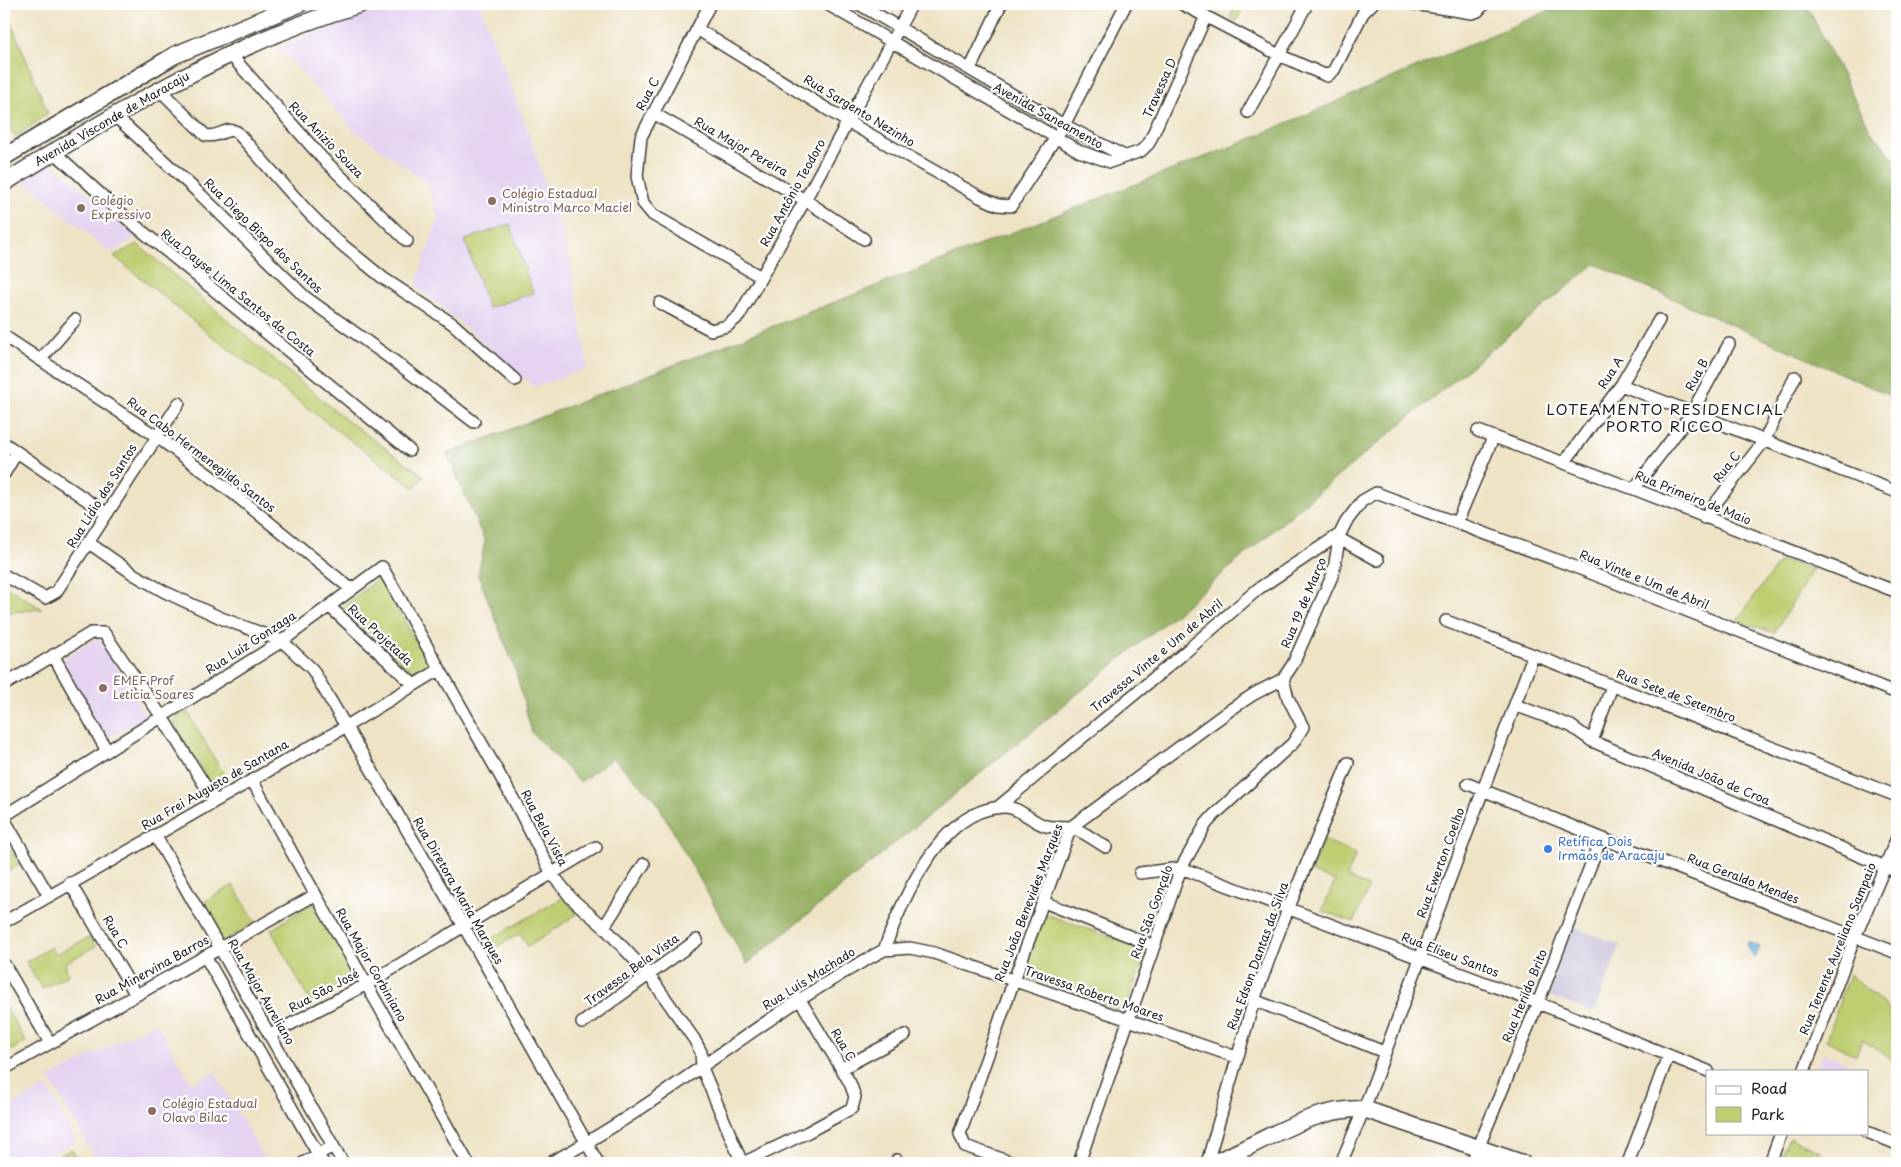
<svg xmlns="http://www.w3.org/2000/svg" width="1901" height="1167" font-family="'Playpen Sans',sans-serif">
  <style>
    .built { fill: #e5d3f1 }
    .industrial { fill: #c7c0d9 }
    .green { fill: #bece71; stroke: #6d7546 }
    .forest { fill: #96b163; stroke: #596640 }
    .water { fill: #5da9d6; stroke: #3c6279 }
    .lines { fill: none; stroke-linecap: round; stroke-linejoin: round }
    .street-casing { stroke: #3c3a36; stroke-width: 14 }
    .secondary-casing { stroke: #3c3a36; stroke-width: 19 }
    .street { stroke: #fff; stroke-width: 11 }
    .secondary { stroke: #fff; stroke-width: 16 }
    .education-dot { fill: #8d6e63; stroke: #fff; stroke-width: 2 }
    .shop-dot { fill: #3f7fe0; stroke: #fff; stroke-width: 2 }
    .labels { text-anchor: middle; stroke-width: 4.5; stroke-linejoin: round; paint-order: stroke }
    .street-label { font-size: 12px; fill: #1c1c1c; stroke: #fff }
    .education-label { font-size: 12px; fill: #785e54; stroke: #fff; text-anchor: start }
    .shop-label { font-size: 12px; fill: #366cbe; stroke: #fff; text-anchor: start }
    .quarter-label { font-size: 15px; letter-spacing: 1px; fill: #1c1c1c; stroke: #fff }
  </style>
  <rect width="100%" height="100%" fill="#fff"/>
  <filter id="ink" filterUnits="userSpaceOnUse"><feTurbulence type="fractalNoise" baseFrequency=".02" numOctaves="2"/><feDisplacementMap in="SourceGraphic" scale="10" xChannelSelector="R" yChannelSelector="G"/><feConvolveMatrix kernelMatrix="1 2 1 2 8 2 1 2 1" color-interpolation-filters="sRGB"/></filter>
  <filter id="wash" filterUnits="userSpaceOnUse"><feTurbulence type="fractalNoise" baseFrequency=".0096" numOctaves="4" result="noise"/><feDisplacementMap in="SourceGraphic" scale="20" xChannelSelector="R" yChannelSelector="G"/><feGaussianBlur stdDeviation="1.12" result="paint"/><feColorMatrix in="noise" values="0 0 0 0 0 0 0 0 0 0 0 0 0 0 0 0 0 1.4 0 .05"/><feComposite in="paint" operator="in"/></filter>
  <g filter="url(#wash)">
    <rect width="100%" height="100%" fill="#efe3c6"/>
    <path class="built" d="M390,4H479L528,131L570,261L588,368L534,387L416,285L438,219L427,183L354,130L279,47Z
      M50,162L138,236L111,253L23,180Z
      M99,637L146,717L106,739L61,660Z
      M156,1022L192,1084L215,1072L267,1163H98L49,1078Z
      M1824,1053L1860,1069L1859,1071H1816Z
      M47,1087L76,1141L32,1163H4V1109Z"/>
    <path class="industrial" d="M1573,927L1620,945L1594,1013L1547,995Z"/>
    <path class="green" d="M1236,4H1243L1237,22L1230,18Z
      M4,5L48,113L16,137L4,119Z
      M510,224L533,293L488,308L465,240Z
      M137,244L345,419L424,476L414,488L213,337L114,256Z
      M1781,560L1813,569L1774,633L1737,620Z
      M379,578L430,665L416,675L342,608Z
      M4,585L42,609L4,613Z
      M187,711L228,782L214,791L172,720Z
      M4,839L19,865L4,874Z
      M1324,840L1356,854L1347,877L1369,887L1354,922L1322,911L1335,881L1310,872Z
      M233,885L256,923L223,941L200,904Z
      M564,897L577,914L528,947L520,934L485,953L480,945Z
      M312,903L356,976L311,1003L271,930Z
      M1045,914L1147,950L1124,1012L1022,976Z
      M90,937L96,946L65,963L68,975L42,989L26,962L51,947L56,954Z
      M1849,974L1889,1009V1016L1897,1020V1045L1894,1061L1862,1040L1856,1056L1826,1040Z
      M4,1004L26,1042L4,1054Z
      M1789,1138L1821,1151L1816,1163H1806L1782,1153Z
      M72,1149L79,1163H45Z"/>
    <path class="forest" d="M1564,4H1806L1871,131L1897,162V385L1891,396L1595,264L1315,495L1173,616L747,964L655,799L613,758L580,782L532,733L515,669L478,575L485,541L447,454L1238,144Z"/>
    <path class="water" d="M1748,942L1760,947L1755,957L1747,949Z"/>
  </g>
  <g filter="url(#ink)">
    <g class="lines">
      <defs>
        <path id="street" d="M710,4L641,137L637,176L643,203L653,215L761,277
          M827,4L1079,151L1110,162L1141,151L1149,143L1206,16
          M859,4L1064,125L1124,156
          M1182,4L1279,55L1327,76L1334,70L1363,13L1372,4
          M1414,4L1472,13L1478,11L1484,4
          M697,29L848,122L980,197L998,205L1011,206L1064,125L1126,4
          M229,53L322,158L407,241
          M970,69L1001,4
          M159,89L205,135C218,139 226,126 237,132L307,211L335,239L383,278L453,324L515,380
          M1248,112L1307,4
          M653,113L805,200L864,239
          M114,115L202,196L305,297L401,366L474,422
          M54,152L131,222L409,450
          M660,303L711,330L727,326L739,316L805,200L912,4
          M4,336L156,436L233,493L351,589
          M41,359L75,320
          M1621,385L1897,492
          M1478,431L1634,489L1897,592
          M4,443L107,514
          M1564,463L1621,385L1659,320
          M4,474L17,452
          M1634,489L1691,414L1729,344
          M1704,518L1764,441L1795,377
          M1457,522L1493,438
          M1340,539L1378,560
          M89,543L135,575L165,592L221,618L282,641L312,669L463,925L598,1163
          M4,575L45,598L56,592L179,403
          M329,606L413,684
          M1446,621L1897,796
          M53,655L107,751
          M1283,679L1293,664L1333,574L1340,534L1346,522L1362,501L1376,493L1578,568L1897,693
          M4,685L91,633H104L162,717L214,800
          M1515,705L1571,726L1592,741L1897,872
          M1592,741L1612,686
          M252,780C322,909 396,1035 468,1163
          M1468,784L1601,838L1897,953
          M997,808L1183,654L1258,589L1340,534
          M4,816L282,641L382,567L516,804L552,874L572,899L604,927L649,975L694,1039L701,1052L702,1068L742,1163
          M4,819L49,896
          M155,835L343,1163
          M1140,873L1181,868L1538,1003L1708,1071
          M70,883L136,995
          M1044,902L1154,946
          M4,922L345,727L439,670
          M604,927L644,864
          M884,950L910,948L934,953L1236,1057
          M205,956L323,1163
          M4,964L50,1043
          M1254,1000L1384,1052
          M582,1023L697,940
          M270,1035L367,984L596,847
          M4,1069L315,895
          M841,1069L905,1035
          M1804,1071L1855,937L1897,838
          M1867,1132L1897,1144
          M897,1160L898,1163
          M303,1163L333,1146
          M550,1163C667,1101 767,1011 884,950C902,900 941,807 1005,807C1020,807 1033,823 1046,826C1053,828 1062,826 1069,827C1081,829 1095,841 1106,847
          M743,1163L808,1132L852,1108L855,1097L850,1083L799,998
          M1013,1163L965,1146L960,1134L1014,980L1071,827L1230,710L1254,694L1283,679
          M1079,1163L1181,868L1206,824L1214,815L1293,743L1303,727L1288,698L1283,679
          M1207,1163L1254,1000L1282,924L1348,763
          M1341,1163L1364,1109L1533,656
          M1472,1163L1538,1003L1601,838
          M1628,1163L1668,1056
          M1770,1163L1781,1133"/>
        <path id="secondary" d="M4,157L175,55L299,4
          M4,183C117,112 232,42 361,4
          M1213,1163C1261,1144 1310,1107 1364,1109L1522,1163"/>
      </defs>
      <use href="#street" class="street-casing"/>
      <use href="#secondary" class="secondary-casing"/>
      <use href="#street" class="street"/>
      <use href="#secondary" class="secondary"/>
    </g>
  </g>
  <g class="education-dot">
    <circle cx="492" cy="201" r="5"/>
    <circle cx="81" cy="208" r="5"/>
    <circle cx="103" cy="688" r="5"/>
    <circle cx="152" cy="1111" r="5"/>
  </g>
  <circle class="shop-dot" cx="1548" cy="849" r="5"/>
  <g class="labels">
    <g class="street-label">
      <text transform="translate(1160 88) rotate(-66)" y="4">Travessa D</text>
      <text transform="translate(648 94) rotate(-62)" y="4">Rua C</text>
      <text transform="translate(859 111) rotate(31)" y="4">Rua Sargento Nezinho</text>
      <text transform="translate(1048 116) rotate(29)" y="4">Avenida Saneamento</text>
      <text transform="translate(112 119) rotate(-30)" y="4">Avenida Visconde de Maracaju</text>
      <text transform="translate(326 140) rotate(46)" y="4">Rua Anizio Souza</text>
      <text transform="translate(741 147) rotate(30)" y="4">Rua Major Pereira</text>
      <text transform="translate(793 193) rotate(-61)" y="4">Rua Antônio Teodoro</text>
      <text transform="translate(263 236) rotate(44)" y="4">Rua Diego Bispo dos Santos</text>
      <text transform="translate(238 293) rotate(39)" y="4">Rua Dayse Lima Santos da Costa</text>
      <text transform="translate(1611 373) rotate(-57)" y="4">Rua A</text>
      <text transform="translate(1697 375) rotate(-62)" y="4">Rua B</text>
      <text transform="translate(201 455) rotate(37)" y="4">Rua Cabo Hermenegildo Santos</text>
      <text transform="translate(1727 467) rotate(-52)" y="4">Rua C</text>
      <text transform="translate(102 496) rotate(-58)" y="4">Rua Lídio dos Santos</text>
      <text transform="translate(1693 498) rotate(22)" y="4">Rua Primeiro de Maio</text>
      <text transform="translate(1644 580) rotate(22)" y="4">Rua Vinte e Um de Abril</text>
      <text transform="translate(1304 603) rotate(-67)" y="4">Rua 19 de Março</text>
      <text transform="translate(380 635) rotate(43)" y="4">Rua Projetada</text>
      <text transform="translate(251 643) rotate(-33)" y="4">Rua Luiz Gonzaga</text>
      <text transform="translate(1157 656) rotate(-40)" y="4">Travessa Vinte e Um de Abril</text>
      <text transform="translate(1676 696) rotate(21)" y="4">Rua Sete de Setembro</text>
      <text transform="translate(1711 777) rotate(23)" y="4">Avenida João de Croa</text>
      <text transform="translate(215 785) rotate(-30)" y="4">Rua Frei Augusto de Santana</text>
      <text transform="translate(544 828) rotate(62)" y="4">Rua Bela Vista</text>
      <text transform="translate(1441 863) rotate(-70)" y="4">Rua Ewerton Coelho</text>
      <text transform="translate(1743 879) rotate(21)" y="4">Rua Geraldo Mendes</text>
      <text transform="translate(458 891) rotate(60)" y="4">Rua Diretora Maria Marques</text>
      <text transform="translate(1029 903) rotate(-69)" y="4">Rua João Benevides Marques</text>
      <text transform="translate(1152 912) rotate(-70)" y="4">Rua São Gonçalo</text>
      <text transform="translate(115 932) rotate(59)" y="4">Rua C</text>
      <text transform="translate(1838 949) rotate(-68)" y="4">Rua Tenente Aureliano Sampaio</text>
      <text transform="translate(1450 955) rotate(21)" y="4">Rua Eliseu Santos</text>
      <text transform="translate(1258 956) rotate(-70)" y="4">Rua Edson Dantas da Silva</text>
      <text transform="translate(371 965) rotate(60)" y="4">Rua Major Corbiniano</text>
      <text transform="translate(152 970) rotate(-29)" y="4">Rua Minervina Barros</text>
      <text transform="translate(632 970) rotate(-36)" y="4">Travessa Bela Vista</text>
      <text transform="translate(809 979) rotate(-32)" y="4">Rua Luís Machado</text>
      <text transform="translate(324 991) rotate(-28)" y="4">Rua São José</text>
      <text transform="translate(261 992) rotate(60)" y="4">Rua Major Aureliano</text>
      <text transform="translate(1094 994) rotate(19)" y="4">Travessa Roberto Moares</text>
      <text transform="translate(1525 996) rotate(-68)" y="4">Rua Herildo Brito</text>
      <text transform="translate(843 1045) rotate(59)" y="4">Rua C</text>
    </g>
    <g class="education-label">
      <text x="502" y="198">Colégio Estadual<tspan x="502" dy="14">Ministro Marco Maciel</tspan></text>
      <text x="91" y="205">Colégio<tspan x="91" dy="14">Expressivo</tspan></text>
      <text x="113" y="685">EMEF Prof<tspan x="113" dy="14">Leticia Soares</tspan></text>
      <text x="162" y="1108">Colégio Estadual<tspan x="162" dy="14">Olavo Bilac</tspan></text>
    </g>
    <g class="shop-label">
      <text x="1558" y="846">Retífica Dois<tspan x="1558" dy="14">Irmãos de Aracaju</tspan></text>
    </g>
    <g class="quarter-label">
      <text x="1665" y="415">LOTEAMENTO RESIDENCIAL<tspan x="1665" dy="17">PORTO RICCO</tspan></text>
    </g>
  </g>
  <rect width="1901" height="1167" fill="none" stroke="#fff" stroke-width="20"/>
  <rect x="1706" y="1070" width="162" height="65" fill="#ffffff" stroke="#a4a4a4"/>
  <rect x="1716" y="1086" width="25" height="8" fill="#ffffff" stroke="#a4a4a4"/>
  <text x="1751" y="1094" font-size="15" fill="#1c1c1c">Road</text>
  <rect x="1716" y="1107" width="25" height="15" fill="#bece71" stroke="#a4a4a4"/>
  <text x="1751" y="1120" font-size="15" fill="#1c1c1c">Park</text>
</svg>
